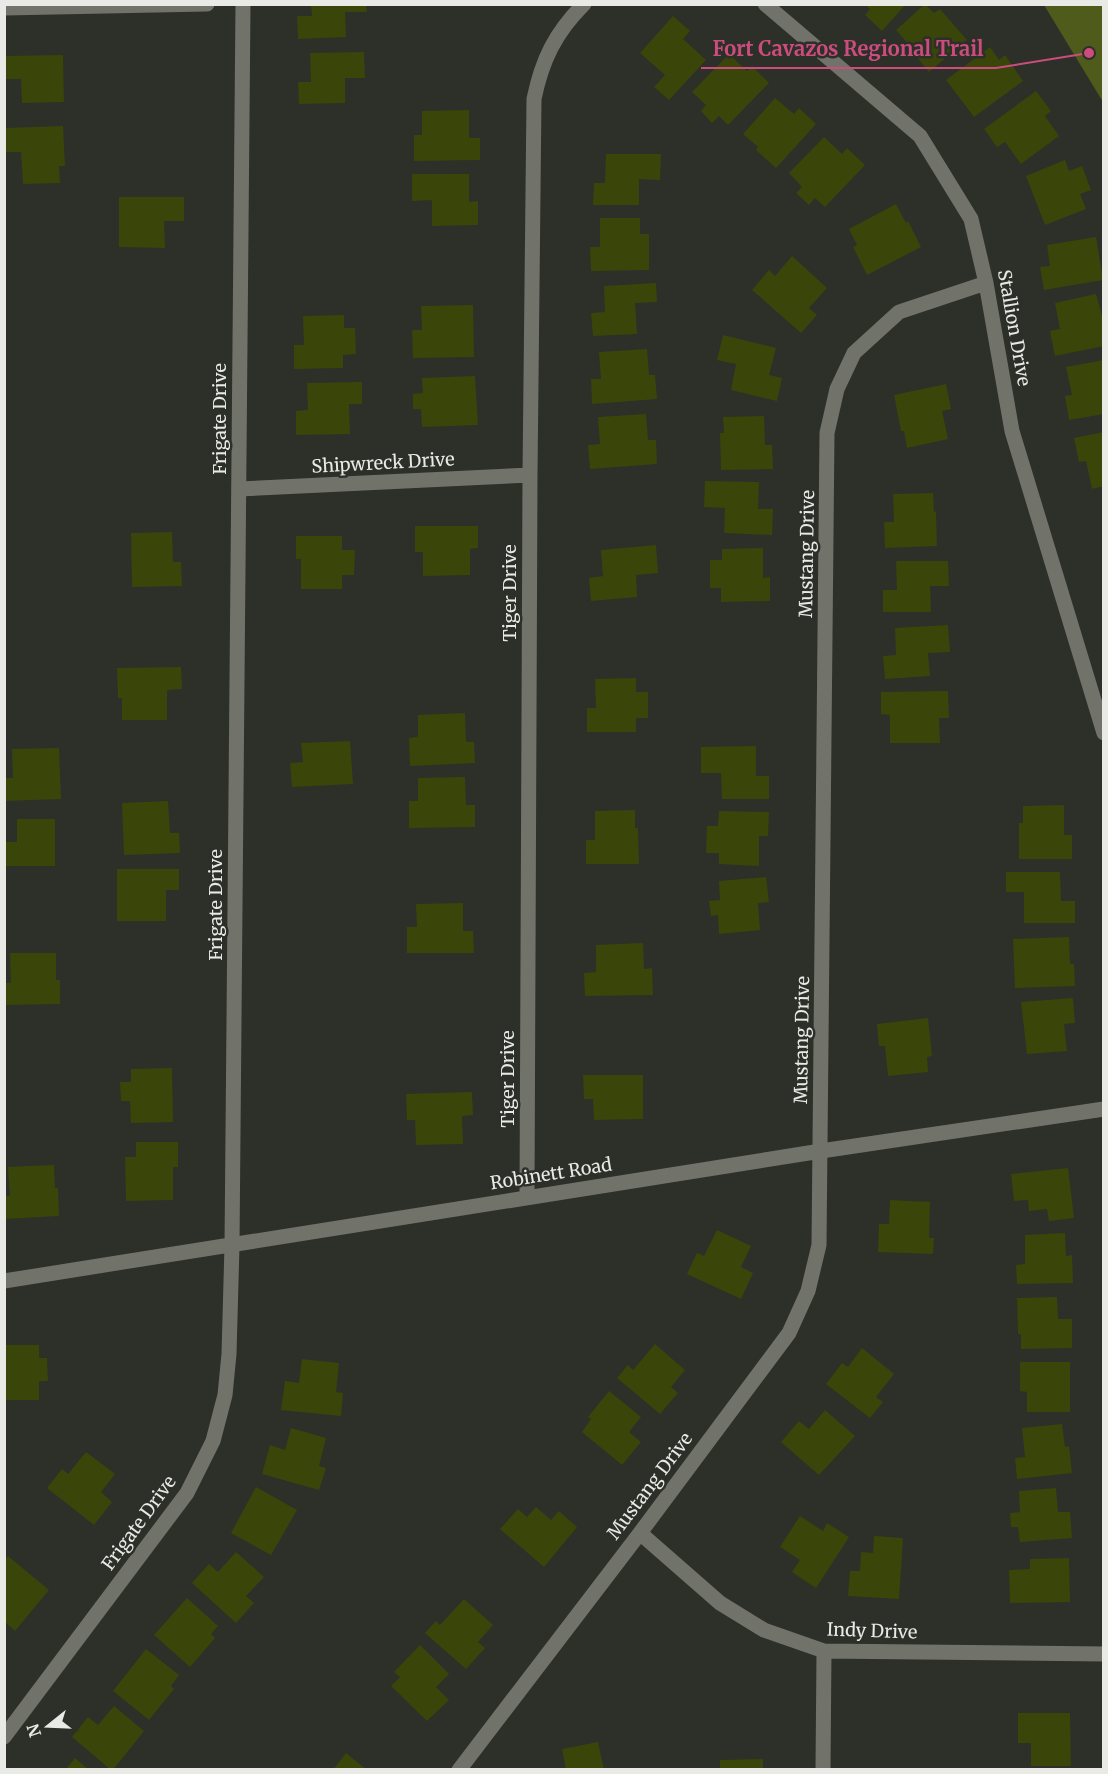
<svg xmlns="http://www.w3.org/2000/svg" width="1108" height="1774" font-family="Merriweather,serif">
  <style>
    .green { fill: #4f5b1b }
    .building { fill: #3a450a }
    .lines { fill: none; stroke-linecap: round; stroke-linejoin: round }
    .minor { stroke: #71736b; stroke-width: 15 }
    .labels { text-anchor: middle; stroke-width: 5; stroke-linejoin: round; paint-order: stroke }
    .street-label { font-size: 18px; fill: #e9eae6; stroke: #2d2f29 }
    .leader { fill: none; stroke: #cc4c7e; stroke-width: 2 }
    .callout-dot { fill: #cc4c7e; stroke: #2d2f29; stroke-width: 2 }
    .callout-label { font-size: 20px; text-anchor: middle; font-weight: bold; fill: #cc4c7e; stroke: #2d2f29; stroke-width: 5; stroke-linejoin: round; paint-order: stroke }
  </style>
  <rect width="100%" height="100%" fill="#2d2f29"/>
  <path class="green" d="M1044,5H1103V102Z"/>
  <path class="building" d="M311,4H366L367,12H345L346,37L298,39L297,16H312Z
    M864,4H906L882,31L865,15L870,9Z
    M925,4L934,13L940,9L967,40L929,72L915,55L917,54L896,30Z
    M673,16L690,31L683,39L706,60L669,100L654,87L665,75L640,53Z
    M990,47L999,60L1005,55L1023,81L974,117L946,80Z
    M364,52L365,78H345V103L299,104L298,82H311L310,53Z
    M729,54L747,71L752,66L769,83L728,125L719,116L712,123L701,111L706,105L692,92Z
    M63,55L64,102L22,103L21,79H4V56Z
    M1036,91L1051,111L1045,116L1059,136L1021,164L1005,142L997,147L984,129Z
    M775,98L794,114L799,108L816,124L776,168L756,150L758,147L743,134Z
    M469,110V138H480V160L414,161V135H422V111Z
    M63,126L65,166H59L60,183L23,184L21,152H5L4,128Z
    M824,137L842,154L847,148L865,165L825,207L815,198L809,205L796,193L802,187L789,173Z
    M606,154H661L660,180L639,179V205H593L594,183H605Z
    M1065,160L1069,171L1082,166L1091,190L1080,194L1086,209L1045,225L1026,176Z
    M412,174H469V202L478,201V225L432,226V200L412,201Z
    M119,197H184V221H164L165,248L119,247Z
    M896,204L906,223L908,221L921,247L867,275L853,247L857,245L849,229Z
    M600,218H640V234H649V270L591,271L590,247H600Z
    M1096,237L1103,280L1044,290L1040,267L1050,266L1047,245Z
    M792,256L827,288L809,308L817,315L801,333L752,290L769,270L775,276Z
    M656,283L657,302L635,303L637,334L593,336L591,313L605,312L604,286Z
    M1096,294L1104,323V346L1055,356L1050,331L1060,329L1055,303Z
    M473,305L474,357L413,358L412,330H422L421,306Z
    M344,315V328H355L356,354L343,355V368L294,369V345H304L303,316Z
    M723,335L776,348L769,375L782,378L777,401L731,390L736,364L717,360Z
    M647,349L649,375H655L657,399L592,404L591,379H601L599,352Z
    M1104,360V414L1069,420L1065,396L1072,395L1066,367Z
    M475,376L478,425L422,427L421,409H413V394L423,393L422,378Z
    M362,382V404H349L350,434L296,435V411L308,410L307,383Z
    M946,384L951,409L942,411L948,439L907,448L904,431H901L894,395Z
    M646,414L648,440H656L657,464L590,469L588,445L600,444L598,417Z
    M764,416L765,445H772L773,469L721,470L720,433H724L723,417Z
    M1104,432V486L1092,489L1086,461L1079,462L1074,438Z
    M705,481L759,482L758,509H773L772,535L724,533L725,508L704,507Z
    M933,493L934,512L936,511L937,546L885,548L884,522H894L893,494Z
    M415,526H478V548L470,549V575L423,576V552H415Z
    M172,532L173,562H181L182,586L132,587L131,533Z
    M296,536H342V550H355L354,575H342V589H301V559H296Z
    M656,545L658,573L636,575L637,597L591,601L589,578L603,576L601,550Z
    M763,548V578L770,577V601L721,602V588H710V560H722V549Z
    M896,561H948L949,586H930L931,612H883V590H897Z
    M948,625L950,652L928,653L930,676L885,679L883,656L896,655L895,628Z
    M181,667L182,689L167,690V720H122V698H118L117,668Z
    M636,678V692H648V718H636V732H587V708H596L595,679Z
    M948,691L949,718H939L940,743H890V715L881,714V692Z
    M465,713L466,742H474L475,763L410,766L409,738L418,737V715Z
    M350,741L353,784L292,787L290,763L303,762L301,743Z
    M756,746V776H769V799H722L721,773H701V747Z
    M59,748L61,799L4,801V778H13L12,749Z
    M465,777L466,805H475V827L409,828V801H418V778Z
    M168,801L170,833H179L180,853L124,855L122,803Z
    M1064,805V835H1072V859H1019V823H1023V806Z
    M635,810V828H638L639,864H586V840H595V811Z
    M719,811L769,812L768,836H759V866L719,864V853H706L707,826H718Z
    M17,819H55V866H4V842H17Z
    M117,869H179V890H166V921H117Z
    M1006,872H1060L1061,901H1075V923H1024V892H1006Z
    M766,877L769,902L758,903L760,930L719,934L718,915L711,916L709,901L720,900L719,881Z
    M463,903V931H473L474,953H407V927H417L416,904Z
    M1069,937L1070,964H1074L1075,986L1015,988L1013,939Z
    M643,943L644,969L652,968L653,995L585,996L584,973L596,972V945Z
    M10,953H56V980H60V1004L4,1005V983H11Z
    M1073,998L1075,1023L1064,1024L1067,1051L1027,1054L1021,1002Z
    M928,1018L932,1056L927,1057L928,1072L888,1076L885,1046H879L877,1024Z
    M172,1068L173,1122L131,1123L130,1101H121L120,1082H131V1069Z
    M583,1075H643V1119L594,1120L593,1099H584Z
    M472,1092L473,1115L462,1116L463,1144L416,1145L415,1120H407L406,1094Z
    M136,1142H178V1167H173V1200L126,1201L125,1157H136Z
    M54,1165L55,1188H58L59,1216L5,1219V1196H10L8,1167Z
    M1068,1168L1074,1218L1049,1221L1047,1209L1029,1211L1028,1200L1014,1201L1011,1174Z
    M890,1200L930,1202L929,1238H934L933,1254L878,1252L879,1224H889Z
    M717,1230L751,1246L741,1267L753,1273L741,1299L687,1274L697,1253L704,1256Z
    M1065,1233L1066,1256L1072,1255L1073,1283L1017,1284L1016,1265L1025,1264V1235Z
    M1057,1297L1058,1319H1072V1348L1021,1349V1334H1018L1017,1298Z
    M655,1344L685,1370L671,1387L678,1393L660,1414L617,1378L628,1365L633,1370Z
    M4,1345H39V1358H47L48,1381H39V1400H4Z
    M862,1348L894,1374L876,1397L883,1402L870,1418L826,1384L842,1363L848,1367Z
    M302,1359L339,1363L336,1392L343,1393L341,1416L281,1410L285,1381L299,1383Z
    M1020,1362H1070V1412H1027V1392L1020,1391Z
    M609,1391L641,1417L629,1432L641,1442L622,1465L582,1432L591,1419L588,1417Z
    M825,1410L855,1436L819,1475L781,1442L799,1421L809,1429Z
    M1062,1424L1065,1447L1069,1446L1072,1473L1017,1479L1015,1458L1025,1457L1022,1428Z
    M291,1428L326,1438L319,1466L326,1468L319,1490L262,1474L270,1445L285,1450Z
    M86,1452L115,1474L101,1492L112,1502L94,1525L47,1488L62,1469L68,1474Z
    M256,1487L297,1510L271,1555L231,1533Z
    M1056,1488L1058,1512H1070L1072,1538L1020,1542L1018,1527H1011L1010,1513L1020,1512L1019,1491Z
    M536,1507L551,1520L559,1511L577,1527L544,1567L500,1529L518,1509L527,1517Z
    M800,1516L823,1531L827,1523L849,1537L816,1588L792,1572L800,1560L780,1547Z
    M874,1536L903,1538L899,1599L848,1596L850,1571H860L861,1552L873,1553Z
    M236,1552L264,1577L246,1596L254,1603L236,1623L192,1583L209,1564L218,1572Z
    M8,1556L49,1590L15,1631L4,1621V1560Z
    M1069,1558L1070,1602L1010,1603L1009,1570L1030,1569V1559Z
    M187,1598L218,1626L211,1634L215,1638L190,1667L154,1635Z
    M464,1599L493,1625L478,1642L485,1648L466,1669L425,1633L436,1621L440,1625Z
    M420,1645L449,1674L436,1687L449,1700L427,1721L391,1686L400,1677L394,1672Z
    M146,1649L179,1675L171,1686L174,1689L149,1720L113,1691Z
    M114,1706L144,1731L113,1770H111L72,1737L88,1717L98,1725Z
    M1018,1713H1070L1071,1766H1031V1743H1018Z
    M598,1742L604,1770H566L562,1749Z
    M346,1753L367,1770H333Z
    M75,1758L89,1770H65Z
    M763,1759V1770H720V1760Z"/>
  <g class="lines">
    <path class="minor" d="M765,4L920,136L971,219L986,283L1012,431L1104,733
      M4,8L207,4
      M239,489L530,475
      M527,1197L530,475L534,99C542,60 555,33 584,4
      M4,1281L821,1151L1104,1109
      M640,1533L720,1603L764,1630L824,1651L1104,1654
      M4,1737L187,1493L213,1441L225,1395L229,1354L232,1246L243,4
      M459,1770L640,1533L789,1333L808,1291L819,1245L827,433L837,389L854,353L899,312L986,283
      M823,1770L824,1651"/>
  </g>
  <g class="labels">
    <g class="street-label">
      <text transform="translate(1014 328) rotate(80)" y="6">Stallion Drive</text>
      <text transform="translate(220 419) rotate(-90)" y="6">Frigate Drive</text>
      <text transform="translate(383 463) rotate(-3)" y="6">Shipwreck Drive</text>
      <text transform="translate(807 554) rotate(-89)" y="6">Mustang Drive</text>
      <text transform="translate(510 593) rotate(-90)" y="6">Tiger Drive</text>
      <text transform="translate(216 905) rotate(-90)" y="6">Frigate Drive</text>
      <text transform="translate(802 1040) rotate(-89)" y="6">Mustang Drive</text>
      <text transform="translate(508 1079) rotate(-90)" y="6">Tiger Drive</text>
      <text transform="translate(551 1174) rotate(-9)" y="6">Robinett Road</text>
      <text transform="translate(650 1486) rotate(-53)" y="6">Mustang Drive</text>
      <text transform="translate(139 1523) rotate(-54)" y="6">Frigate Drive</text>
      <text transform="translate(872 1631) rotate(2)" y="6">Indy Drive</text>
    </g>
  </g>
  <path class="leader" d="M1089 53L996 68H701"/>
  <circle class="callout-dot" cx="1089" cy="53" r="6"/>
  <g class="callout-label">
    <text x="848" y="56">Fort Cavazos Regional Trail</text>
  </g>
  <rect width="1108" height="1774" fill="none" stroke="#e9eae6" stroke-width="12"/>
  <g transform="translate(48 1726) rotate(252)" stroke="#2d2f29" stroke-width="4.5" paint-order="stroke">
  <path d="M0-4.5L10 22L0 15L-10 22Z" fill="#e9eae6"/>
  <text y="-9" font-size="16" font-weight="bold" text-anchor="middle" fill="#e9eae6">N</text>
  </g>
</svg>
